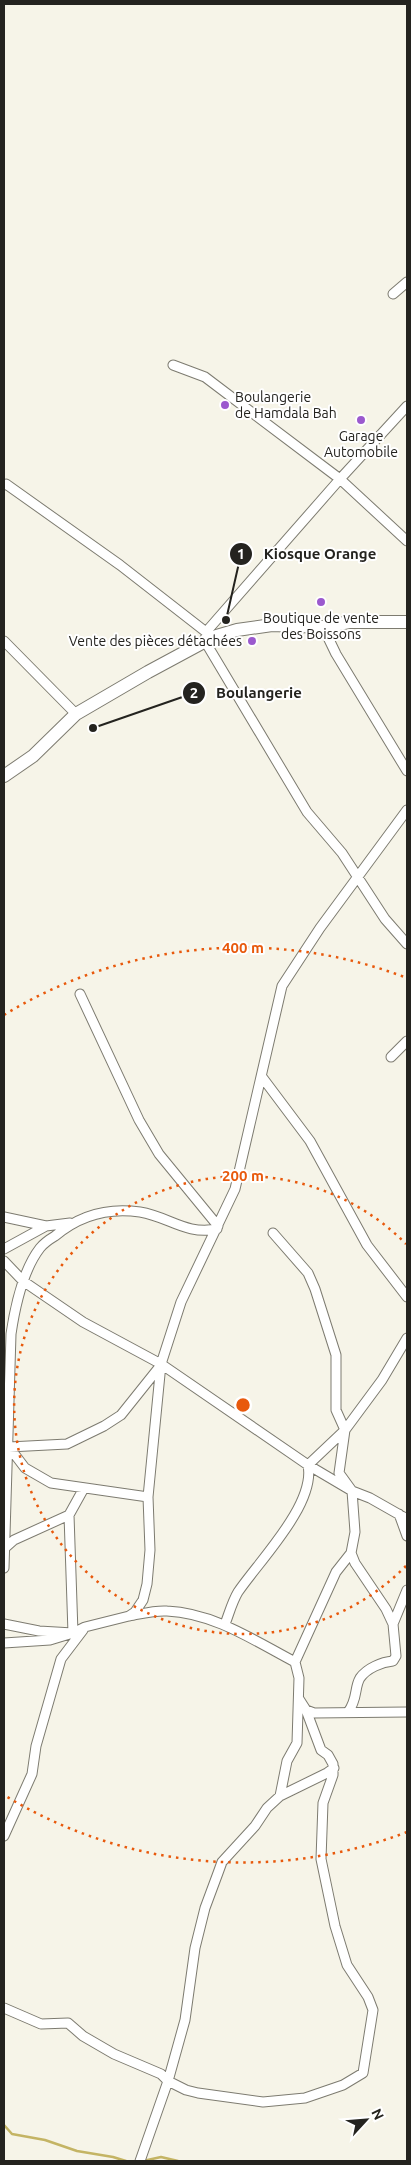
<svg xmlns="http://www.w3.org/2000/svg" width="411" height="2165" font-family="Ubuntu,sans-serif">
  <style>
    .lines { fill: none; stroke-linecap: round; stroke-linejoin: round }
    .stream { stroke: #c4b464; stroke-width: 2.5 }
    .minor-casing { stroke: #7d7b70; stroke-width: 11 }
    .highway-casing { stroke: #7d7b70; stroke-width: 14 }
    .minor { stroke: #fff; stroke-width: 9 }
    .highway { stroke: #fff; stroke-width: 12 }
    .ring { fill: none; stroke: #e8590c; stroke-width: 2.5; stroke-dasharray: 2.5 5 }
    .poi-dot { fill: #9b59ce; stroke: #fff; stroke-width: 2 }
    .labels { text-anchor: middle; stroke-width: 4; stroke-linejoin: round; paint-order: stroke }
    .poi-label { font-size: 14px; fill: #24231f; stroke: #fff }
    .centre { fill: #e8590c; stroke: #fff; stroke-width: 2.5 }
    .ring-label { font-size: 15px; text-anchor: middle; font-weight: bold; fill: #e8590c; stroke: #fff; stroke-width: 4; stroke-linejoin: round; paint-order: stroke }
    .leader { fill: none; stroke: #24231f; stroke-width: 2 }
    .callout-dot { fill: #24231f; stroke: #fff; stroke-width: 2 }
    .mark-label { font-size: 15px; text-anchor: middle; font-weight: bold; fill: #fff }
    .callout-label { font-size: 15px; text-anchor: middle; font-weight: bold; fill: #24231f; stroke: #fff; stroke-width: 4; stroke-linejoin: round; paint-order: stroke }
  </style>
  <rect width="100%" height="100%" fill="#f6f4e8"/>
  <g class="lines">
    <path class="stream" d="M4,2125L12,2134L45,2140L77,2151L113,2157L126,2161
      M143,2161L161,2157L178,2161"/>
    <defs>
      <path id="minor" d="M393,294L407,282
        M173,365L205,377L340,479L407,541
        M4,485L6,484L120,565L206,632V643L307,812L342,853L385,919L407,944
        M323,627L336,654L407,771
        M206,632L340,479L407,406
        M4,641L76,714
        M80,994L139,1120L159,1154L218,1226
        M391,1057L407,1041
        M262,1077L310,1141L367,1245L407,1297
        M4,1217L46,1226
        M273,1233L308,1273L315,1289L336,1355V1410L345,1430L339,1473L352,1491L355,1532L351,1553L336,1572L295,1662
        M4,1249L46,1226L70,1223
        M4,1261L23,1281L83,1322L161,1364L308,1465L352,1491L370,1498L407,1519
        M9,1447L25,1468L51,1483L148,1497
        M4,1450L9,1447L67,1444L104,1426L121,1415L161,1365
        M399,1514L407,1536
        M5,1548L14,1540L69,1515
        M4,1568L11,1334C15,1307 23,1270 40,1248C44,1243 50,1239 55,1236C80,1215 107,1207 140,1212C170,1217 185,1235 217,1229
        M129,1616C141,1614 155,1610 167,1611C214,1613 255,1641 295,1662L299,1678L297,1743L287,1761L280,1796L267,1808L255,1826L222,1862L218,1873L205,1908L195,1948L185,2020L168,2081L140,2161
        M4,1624L39,1631L73,1633L85,1627L129,1616L135,1612L143,1600L147,1584L150,1550L148,1497L161,1364L181,1302L235,1189L282,986L320,928L407,810
        M225,1624C229,1614 232,1602 238,1592C259,1561 316,1504 308,1465L345,1430L382,1380L407,1338
        M393,1624L407,1590
        M4,1643L50,1640L73,1633L69,1515L84,1488
        M306,1710L314,1713L407,1712
        M348,1712C358,1699 354,1688 360,1678C367,1668 382,1662 393,1661L396,1656L393,1624L386,1609L355,1563L351,1553
        M280,1796L327,1773L334,1768
        M4,1836L32,1774L36,1746L61,1659L83,1630
        M4,2008L41,2024L68,2023L83,2036L114,2054L161,2074L168,2081L186,2090L198,2093L263,2102L305,2098L343,2085L363,2073L373,2010L368,1997L347,1965L335,1926L321,1859L323,1803L333,1775V1764L328,1755L321,1750L306,1710L299,1699"/>
      <path id="highway" d="M4,776L33,756L76,714L148,672L213,637L237,630L272,625L323,627L349,622H407"/>
    </defs>
    <use href="#minor" class="minor-casing"/>
    <use href="#highway" class="highway-casing"/>
    <use href="#minor" class="minor"/>
    <use href="#highway" class="highway"/>
  </g>
  <g class="ring">
    <path d="M406 1566A229 229 0 1 1 406 1244"/>
    <path d="M407 1832A457 457 0 0 1 4 1795M4 1015A457 457 0 0 1 407 978"/>
  </g>
  <g class="poi-dot">
    <circle cx="225" cy="405" r="5"/>
    <circle cx="361" cy="420" r="5"/>
    <circle cx="321" cy="602" r="5"/>
    <circle cx="252" cy="641" r="5"/>
  </g>
  <g class="labels">
    <g class="poi-label">
      <text x="235" y="402" text-anchor="start">Boulangerie<tspan x="235" dy="16">de Hamdala Bah</tspan></text>
      <text x="361" y="441">Garage<tspan x="361" dy="16">Automobile</tspan></text>
      <text x="321" y="623">Boutique de vente<tspan x="321" dy="16">des Boissons</tspan></text>
      <text x="242" y="646" text-anchor="end">Vente des pièces détachées</text>
    </g>
  </g>
  <circle cx="243" cy="1405" r="8" class="centre"/>
  <g class="ring-label">
    <text x="243" y="953">400 m</text>
    <text x="243" y="1181">200 m</text>
  </g>
  <path class="leader" d="M226 620L241 554M93 728L194 693"/>
  <g class="callout-dot">
    <circle cx="226" cy="620" r="5"/>
    <circle cx="93" cy="728" r="5"/>
    <circle cx="241" cy="554" r="12"/>
    <circle cx="194" cy="693" r="12"/>
  </g>
  <g class="mark-label">
    <text x="241" y="559">1</text>
    <text x="194" y="698">2</text>
  </g>
  <g class="callout-label">
    <text x="320" y="559">Kiosque Orange</text>
    <text x="259" y="698">Boulangerie</text>
  </g>
  <rect width="411" height="2165" fill="none" stroke="#24231f" stroke-width="10"/>
  <g transform="translate(366 2120) rotate(64)" stroke="#ffffff" stroke-width="4" paint-order="stroke">
  <path d="M0-4L9 19L0 12L-9 19Z" fill="#24231f"/>
  <text y="-8" font-size="14" font-weight="bold" text-anchor="middle" fill="#24231f">N</text>
  </g>
</svg>
